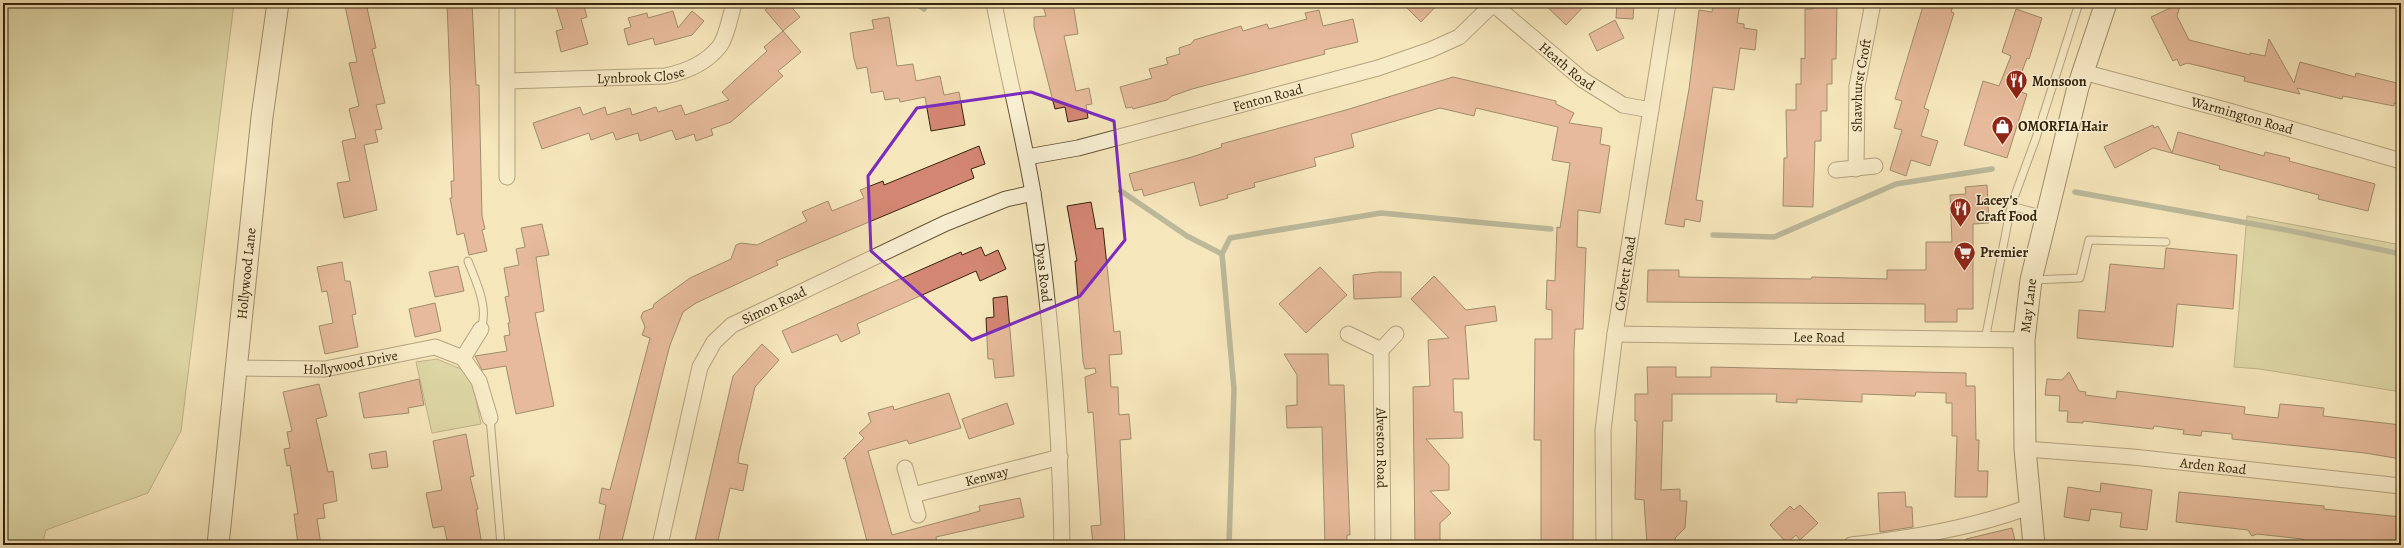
<svg xmlns="http://www.w3.org/2000/svg" width="2404" height="548" font-family="Alegreya,serif">
  <style>
    .green { fill: #c2c38c; stroke: #7c744b }
    .lines { fill: none; stroke-linecap: round; stroke-linejoin: round }
    .stream { stroke: #758072; stroke-width: 5.5 }
    .building { fill: #d38672; stroke: #35240a }
    .lane-casing { stroke: #655436; stroke-width: 9 }
    .street-casing { stroke: #655436; stroke-width: 17 }
    .secondary-casing { stroke: #35240a; stroke-width: 23 }
    .lane { stroke: #f8efd3; stroke-width: 7 }
    .street { stroke: #f8efd3; stroke-width: 15 }
    .secondary { stroke: #f8efd3; stroke-width: 21 }
    .marked { fill: none; stroke: #7b2cbf; stroke-width: 3; stroke-linejoin: round }
    .labels { text-anchor: middle; stroke-width: 3; stroke-linejoin: round; paint-order: stroke }
    .street-label { font-size: 14px; fill: #35240a; stroke: #f8efd3 }
    .poi-label { font-size: 14px; font-weight: bold; fill: #35240a; stroke: #f8efd3; text-anchor: start }
  </style>
  <rect width="100%" height="100%" fill="#f5e6bb"/>
  <filter id="stains"><feTurbulence type="fractalNoise" baseFrequency=".005" numOctaves="4"/><feColorMatrix values="0 0 0 0 .2 0 0 0 0 .09 0 0 0 0 .02 0 0 0 .5 -.17"/></filter>
  <radialGradient id="worn" r=".72"><stop offset=".6" stop-color="#630" stop-opacity="0"/><stop offset="1" stop-color="#630" stop-opacity=".3"/></radialGradient>
  <path class="green" d="M3,3H234L181,431L148,493L46,530L42,545H3Z
    M2247,216L2401,245V392L2260,369L2234,367Z
    M437,359L461,369L473,385L481,424L432,433L416,362Z"/>
  <g class="lines">
    <path class="stream" d="M916,3L924,9
      M1121,191L1187,236L1222,254L1234,389L1229,545
      M2075,192L2281,229L2401,254
      M1713,235L1774,237L1896,184L1992,169
      M1222,254L1230,238L1381,213L1551,229"/>
  </g>
  <path class="building" d="M366,3L376,48L372,49L385,103L376,105L382,129L375,130L378,142L364,145L377,210L344,218L337,183L350,181L342,141L356,138L349,109L359,106L349,63L357,62L345,6Z
    M447,3H472L476,85H479L482,216L485,229L482,230L487,251L469,255L464,233L457,235L450,198H452L451,181H454Z
    M555,3H583L587,17L581,19L588,44L561,52L556,31L563,29Z
    M773,3H788L800,17L783,31L765,10Z
    M1042,3H1073L1078,34L1064,36L1076,91L1089,88L1092,104L1086,105L1088,118L1068,122L1065,107L1055,109L1034,27V17L1046,16Z
    M1402,3H1439L1421,22Z
    M1543,3H1587L1566,25Z
    M1617,3H1634L1633,19L1616,18Z
    M1713,3H1740L1737,23L1744,24V28L1757,30L1755,50L1740,48L1734,90L1713,87L1696,200L1703,201L1700,222L1685,219L1684,227L1665,224L1689,89L1699,10L1712,12Z
    M1813,3H1837L1836,59H1832V84H1827V111H1821V141H1815L1813,207L1783,206L1784,158H1787L1786,110H1796V84H1801V58L1805,59V9H1813Z
    M1924,3H1954L1951,12L1954,13L1924,108L1929,110L1921,136L1938,141L1930,166L1911,160L1906,176L1890,170L1902,130L1894,128L1902,101L1895,99Z
    M2181,3L2177,16L2189,40L2250,55V53L2265,56L2269,39L2294,83L2300,62L2355,77L2356,73L2401,84V104L2394,103V106L2343,96L2342,99L2297,88L2300,94L2244,81L2245,77L2187,63L2180,66L2177,59L2173,61L2151,17Z
    M2016,9L2042,18L2029,59L2027,58L2015,90L2027,94L2007,158L1964,145L1983,81L1999,86L2011,56L2002,52Z
    M1319,10L1323,26L1353,19L1358,42L1324,50L1325,54L1192,89L1172,96L1167,100L1133,109L1132,107L1126,108L1120,87L1152,78L1149,69L1168,64L1166,58L1180,54L1179,48L1191,44L1194,40L1241,26L1243,31L1267,24L1269,29L1307,19L1305,13Z
    M673,11L678,28L692,11L704,21L692,35L655,45L653,38L628,45L624,29L631,27L628,18L647,13L648,18Z
    M889,17L897,66L913,64L916,81L940,76L944,95L959,92L965,125L931,131L925,97L900,102L899,98L885,100L883,91L871,93L867,67L857,69L854,59L850,33L874,29L872,20Z
    M1615,20L1624,38L1597,51L1589,34Z
    M783,31L801,52L778,71L783,76L731,122L711,129L713,135L696,141L694,134L676,140L672,130L640,141L638,133L616,140L613,132L591,140L589,133L542,149L533,123L580,107L583,115L605,107L607,115L630,108L632,115L656,107L658,112L681,105L685,115L729,100L722,92L767,51L764,47Z
    M1453,77L1556,101V104L1574,113L1569,123L1602,128L1600,144L1610,146L1600,213L1578,210L1577,247L1586,248L1583,329H1575L1574,350L1573,544H1541V440H1534L1535,339H1552V310L1546,309L1547,280L1555,281L1557,227L1560,228L1570,163L1552,160L1558,127L1476,108L1474,116L1440,108L1351,134L1354,147L1314,158L1316,166L1254,183L1255,187L1227,195L1228,198L1200,206L1194,182L1144,196L1142,189L1134,191L1129,174L1192,157L1222,147L1221,144L1346,110Z
    M2153,125L2154,128L2158,126L2172,153L2178,132L2264,156L2265,152L2290,158L2289,161L2375,184L2368,211L2318,199L2319,195L2219,169L2220,166L2153,148L2115,168L2104,147Z
    M979,146L985,164L971,169L974,178L776,261L778,265L696,303L683,312L670,345L663,372L621,545H598L606,505L599,503L602,488L610,490L650,338L642,335L645,327L641,317L643,312L653,308L654,304L690,278L731,259L736,245L741,243L757,245L807,221L802,212L828,201L832,211L864,198L860,190L883,181L884,185Z
    M1987,185L1989,223L1973,224V309H1957V322H1925V304L1647,302L1648,270H1679V277L1811,279L1812,277L1887,279V270H1926V242H1952L1950,195L1966,194L1965,187Z
    M1091,202L1096,229L1103,228L1114,332L1120,331L1122,354L1109,355L1111,387H1118L1119,415L1129,414L1131,439L1120,440L1125,545H1093L1091,526L1101,525L1093,412L1088,413L1085,377L1096,373L1095,368L1085,369L1083,361L1075,261H1077L1067,206Z
    M542,224L549,255L536,257L544,311L535,313L554,406L516,414L506,366L482,370L475,356L507,351L504,336L510,335L508,323H510L505,297L509,296L504,268L519,265L516,249L525,247L521,228Z
    M981,247L985,256L998,250L1006,269L980,281L976,271L857,324L860,333L841,342L837,334L792,353L782,331L961,252L962,255Z
    M2166,248L2237,255L2233,309L2177,304L2173,347L2077,338L2079,310L2105,312L2110,264L2164,269Z
    M342,262L345,281H350L356,314L352,315L358,347L325,354L319,326L333,323L327,291L322,292L317,267Z
    M458,266L464,291L435,297L429,272Z
    M1320,267L1347,295L1306,333L1279,304Z
    M1378,272H1401V297L1354,299L1353,275Z
    M1434,276L1466,310L1495,306L1497,321L1465,326L1469,379H1453L1454,412H1462L1463,438L1426,439L1449,465V490L1430,491L1451,513L1440,523V542H1415L1413,387L1430,386L1428,340L1449,338L1411,299Z
    M1007,296L1014,376L995,378L993,359H988L986,318L994,317L993,298Z
    M435,303L441,331L415,337L409,309Z
    M762,344L779,360L755,387L739,454L738,463L748,465L743,491L730,488L717,545L695,541L733,376Z
    M1284,354H1328L1329,385H1344L1350,535H1347V545H1325L1322,427L1287,428L1286,406L1297,405V375Z
    M1647,367H1676V377H1711V367L1966,373V386H1975L1976,440H1979L1978,471H1988L1987,497H1955L1957,436H1952V403H1946V393L1916,392L1915,396L1862,394V402L1797,399V403L1776,402L1777,394H1672V421H1663L1661,490L1680,489V501H1687L1685,528L1675,538L1676,543L1647,544L1644,500L1635,499L1637,421H1635V394H1648Z
    M2069,372L2079,391L2086,392L2085,395L2116,399L2117,391L2245,407L2244,414L2278,418L2280,404L2324,408L2323,416L2401,425V459L2365,453L2232,439V434L2202,431L2201,436L2183,434L2184,430L2154,426L2153,429L2083,421V423L2067,422L2068,411H2059L2060,396L2045,395L2047,379L2062,380Z
    M419,379L424,405L408,408L409,413L364,418L359,393Z
    M319,384L327,416L316,419L328,472L333,471L337,501L323,504L325,518L317,519L321,545H298L294,514H298L290,465L287,466L284,449L290,448L287,432L292,431L283,392Z
    M949,393L961,428L909,444L907,440L868,451L892,535L980,511L979,506L1020,498L1024,517L936,537L937,545H868L845,458L843,459L864,438L859,433L871,422L868,413L893,406L894,410Z
    M1007,403L1014,424L969,439L962,419Z
    M466,434L474,476L470,477L478,509L476,510L482,545H448L444,526L433,528L426,493L442,490L433,441Z
    M386,451L388,467L372,469L369,454Z
    M2101,483L2152,490L2147,530L2120,527L2122,513L2091,509L2089,521L2064,517L2068,487L2100,492Z
    M1905,492L1906,507H1912L1913,527L1880,532L1878,493Z
    M2179,492L2324,506V509L2401,517V545L2339,543L2338,545H2302L2303,539L2257,534L2252,536L2248,530L2176,522Z
    M1800,505L1818,523L1800,540L1796,535L1787,543L1770,525L1790,506L1794,510Z
    M2012,528L2016,545H1966V539Z"/>
  <g class="lines">
    <defs>
      <path id="lane" d="M2011,206L2036,138L2079,3
        M468,261C476,282 489,307 481,329
        M2033,280L2080,278L2089,240L2166,242
        M1985,340L2011,206L2045,215
        M490,418L501,545"/>
      <g id="street">
        <path id="s1" d="M994,3C1006,67 1022,129 1033,193C1051,309 1060,428 1062,545"/>
        <path id="s2" d="M1492,3L1583,80L1623,105L1651,110"/>
        <path d="M507,6V177"/>
        <path id="s3" d="M2083,72L2222,109L2401,161"/>
        <path id="s4" d="M508,81L665,76C685,72 706,63 719,47C726,39 731,14 734,3"/>
        <path id="s5" d="M1027,157L1078,148L1378,68L1430,50L1459,37L1493,4"/>
        <path id="s6" d="M1856,169L1857,86L1873,3"/>
        <path d="M1836,170L1875,166"/>
        <path d="M1348,334L1381,350L1396,334"/>
        <path id="s7" d="M1615,334L2024,340"/>
        <path id="s8" d="M1381,350L1383,545"/>
        <path d="M463,358L481,329"/>
        <path id="s9" d="M235,368L325,369L435,347L463,358L479,381L490,418"/>
        <path id="s10" d="M2025,449L2133,457L2401,486"/>
        <path d="M905,468L918,515"/>
        <path id="s11" d="M913,495L1060,457"/>
        <path id="s12" d="M660,545L700,367L714,342L732,325L946,223L1006,199L1033,193"/>
        <path id="s13" d="M1604,545L1603,430L1615,334L1668,3"/>
        <path d="M1851,545C1911,538 1972,528 2029,507"/>
      </g>
      <g id="secondary">
        <path id="s14" d="M218,545L262,117L278,3"/>
        <path id="s15" d="M2034,545L2025,449L2024,340L2031,280L2078,87L2106,3"/>
      </g>
    </defs>
    <use href="#lane" class="lane-casing"/>
    <use href="#street" class="street-casing"/>
    <use href="#secondary" class="secondary-casing"/>
    <use href="#lane" class="lane"/>
    <use href="#street" class="street"/>
    <use href="#secondary" class="secondary"/>
  </g>
  <path d="M0 0H2404V548H0ZM1031,92L1114,121L1125,240L1080,296L972,340L871,251L868,176L917,108Z" fill="#f5e6bb" fill-opacity=".55" fill-rule="evenodd"/>
  <path class="marked" d="M1031,92L1114,121L1125,240L1080,296L972,340L871,251L868,176L917,108Z"/>
  <defs>
    <symbol id="restaurant-pin" viewBox="-11 -11 22 30"><path d="M0 17L-7.5 6A9.5 9.5 0 1 1 7.5 6Z" fill="#8f2418" stroke="#f8efd3"/><path d="M-5-6h1v4h1v-4h1v4h1v-4h1v5L-1.5 .5V6h-2V.5L-5-1ZM5-6V6H3V1.5H1.5Q1.5-4 5-6Z" fill="#fff"/></symbol>
    <symbol id="shop-pin" viewBox="-11 -11 22 30"><path d="M0 17L-7.5 6A9.5 9.5 0 1 1 7.5 6Z" fill="#8f2418" stroke="#f8efd3"/><path d="M-5-2.5h2.3a2.7 3.5 0 0 1 5.4 0H5L5.5 6h-11ZM-1.5-2.5h3a1.5 2.3 0 0 0-3 0Z" fill="#fff"/></symbol>
    <symbol id="supermarket-pin" viewBox="-11 -11 22 30"><path d="M0 17L-7.5 6A9.5 9.5 0 1 1 7.5 6Z" fill="#8f2418" stroke="#f8efd3"/><path d="M-6-5.5h2.5l.6 2H6L4.5 2H-2.5L-4.4-4H-6ZM-1.5 3.2a1.3 1.3 0 1 0 .1 0ZM3 3.2a1.3 1.3 0 1 0 .1 0Z" fill="#fff"/></symbol>
  </defs>
  <g fill-rule="evenodd">
    <use href="#restaurant-pin" x="2004" y="68" width="25" height="34"/>
    <use href="#shop-pin" x="1990" y="114" width="25" height="34"/>
    <use href="#restaurant-pin" x="1948" y="196" width="25" height="34"/>
    <use href="#supermarket-pin" x="1952" y="240" width="25" height="34"/>
  </g>
  <g class="labels">
    <g class="street-label">
      <text dy="5" stroke="none"><textPath href="#s2" startOffset="98">Heath Road</textPath></text>
      <text dy="5" stroke="none"><textPath href="#s4" startOffset="133">Lynbrook Close</textPath></text>
      <text dy="5" stroke="none"><textPath href="#s6" startOffset="84">Shawhurst Croft</textPath></text>
      <text dy="5" stroke="none"><textPath href="#s5" startOffset="248">Fenton Road</textPath></text>
      <text dy="5" stroke="none"><textPath href="#s3" startOffset="165">Warmington Road</textPath></text>
      <text dy="5" stroke="none"><textPath href="#s1" startOffset="274">Dyas Road</textPath></text>
      <text dy="5" stroke="none"><textPath href="#s13" startOffset="273">Corbett Road</textPath></text>
      <text dy="5" stroke="none"><textPath href="#s14" startOffset="273">Hollywood Lane</textPath></text>
      <text dy="5" stroke="none"><textPath href="#s12" startOffset="282">Simon Road</textPath></text>
      <text dy="5" stroke="none"><textPath href="#s15" startOffset="240">May Lane</textPath></text>
      <text dy="5" stroke="none"><textPath href="#s7" startOffset="204">Lee Road</textPath></text>
      <text dy="5" stroke="none"><textPath href="#s9" startOffset="116">Hollywood Drive</textPath></text>
      <text dy="5" stroke="none"><textPath href="#s8" startOffset="98">Alveston Road</textPath></text>
      <text dy="5" stroke="none"><textPath href="#s10" startOffset="189">Arden Road</textPath></text>
      <text dy="5" stroke="none"><textPath href="#s11" startOffset="76">Kenway</textPath></text>
    </g>
    <g class="poi-label">
      <text x="2032" y="86">Monsoon</text>
      <text x="2018" y="131">OMORFIA Hair</text>
      <text x="1976" y="205">Lacey's<tspan x="1976" dy="16">Craft Food</tspan></text>
      <text x="1980" y="257">Premier</text>
    </g>
  </g>
  <rect width="2404" height="548" fill="none" stroke="#f5e6bb" stroke-width="16"/>
  <rect x="4" y="4" width="2396" height="540" fill="none" stroke="#35240a" stroke-width="2"/>
  <rect x="8" y="8" width="2388" height="532" fill="none" stroke="#35240a"/>
  <rect width="100%" height="100%" filter="url(#stains)"/>
  <rect width="100%" height="100%" fill="url(#worn)"/>
</svg>
